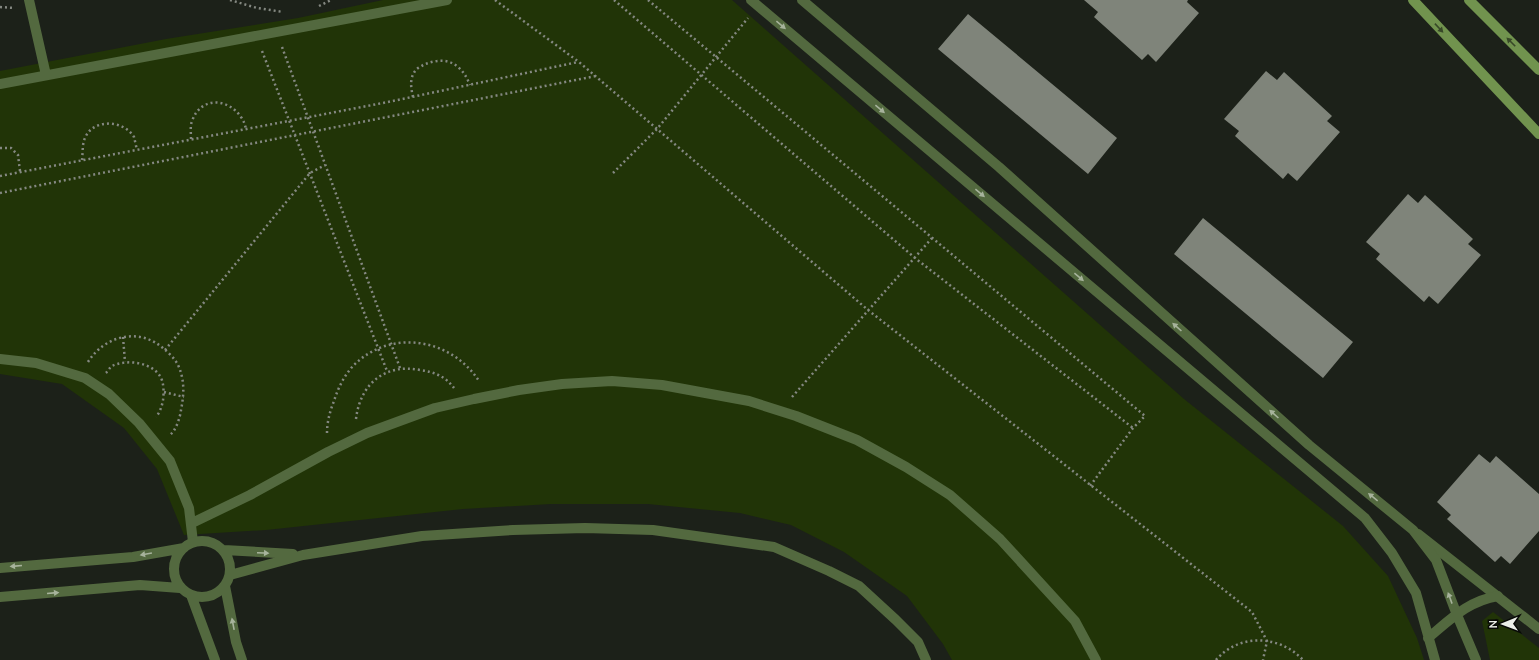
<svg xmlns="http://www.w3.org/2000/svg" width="1539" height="660" font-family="'Nunito Sans',sans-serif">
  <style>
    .green { fill: #213407 }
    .building { fill: #7f847a }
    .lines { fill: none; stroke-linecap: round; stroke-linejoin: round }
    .path { stroke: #848881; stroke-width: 2.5; stroke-dasharray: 2 3; stroke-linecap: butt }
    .pedestrian { stroke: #53693f; stroke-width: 10 }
    .minor { stroke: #53693f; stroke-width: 10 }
    .tertiary { stroke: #53693f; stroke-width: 10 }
    .secondary { stroke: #71934e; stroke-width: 10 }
    .oneway { fill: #a7b39c }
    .oneway2 { fill: #374827 }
  </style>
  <rect width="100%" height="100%" fill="#1c2119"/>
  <path class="green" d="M383,0H732L1184,399L1343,526L1388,576L1417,638L1424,660H952L943,644L907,596L844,552L791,525L740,513L648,504H551L463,509L266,530L184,535L157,469L124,428L62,384L0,374V71L166,39L298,18Z
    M1493,612L1539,648V660H1490L1482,621Z"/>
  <path class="building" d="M1084,0H1188L1187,2L1199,13L1156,62L1148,54L1142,60L1094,17L1098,12Z
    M968,14L1117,138L1088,174L938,49Z
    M1266,71L1277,80L1284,72L1332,116L1327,121L1340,132L1297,181L1288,173L1283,179L1235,136L1239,131L1224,119Z
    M1408,194L1418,203L1425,195L1473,239L1468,244L1481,255L1438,304L1429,296L1424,302L1376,259L1380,254L1366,242Z
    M1203,218L1353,342L1323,378L1174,254Z
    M1479,454L1490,463L1496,456L1539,494V531L1510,564L1501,556L1495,562L1447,519L1451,515L1437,502Z"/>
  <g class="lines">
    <path class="path" d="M230,0L257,8L283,12
      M495,0L579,62L868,310L1252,612L1267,641L1263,660
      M614,0L915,258L1133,428
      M648,0L1145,416L1133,428L1090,486
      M319,6L331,0
      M0,7L14,8
      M282,47L400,368
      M262,51L387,371
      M413,97C411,88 409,78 416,70C417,68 421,67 423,65C435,60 448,58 458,67C464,72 467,78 470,85
      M191,139C191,133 190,126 192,121C201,96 228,98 241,117C244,121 245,125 246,129
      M0,148H11L18,155L20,171
      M82,160C83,153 82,144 85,138C93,118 124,120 134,137C135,141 136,146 137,150
      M613,173L657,129L748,18
      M0,176L388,102L578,62
      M0,193L596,76
      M123,337L125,362
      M165,350L310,173L325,165
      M88,362C105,335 140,327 164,349C169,353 175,359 178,365C185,380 184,395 181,410C180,418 176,430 170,435
      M106,373C108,371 110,367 112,366C126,359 151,362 160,376C164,382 164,393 163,400C162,406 160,412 156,417
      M164,392L184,397
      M792,397L932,238
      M356,419C360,384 385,363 420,370C434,372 445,376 454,388
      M327,433C327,422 330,411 334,401C338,388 344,376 353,366C390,328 451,338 479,381
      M1216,660C1239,633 1280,635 1303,660"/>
    <path class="pedestrian" d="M29,0L46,75
      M0,84L447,0
      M0,359L36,363L85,378L109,394L139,423L170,461L189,508L193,542
      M192,523L250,495L328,452L367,433L435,408L474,399L519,390L562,384L612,381L662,385L749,401L796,416L857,440L906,467L950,495L1000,539L1075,621L1096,660"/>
    <path class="minor" d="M1418,534L1539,629"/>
    <path class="tertiary" d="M751,0L1365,518L1392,553L1416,593L1435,660
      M802,0L999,167L1309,445L1413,530L1436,560L1457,615L1476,660
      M174 569a28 28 0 1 1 56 0a28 28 0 1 1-56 0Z
      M224,550L293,554
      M0,568L133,557L184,548
      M230,575L303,555L422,536L513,530L585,528L653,530L774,547L829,571L859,586L896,620L918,642L926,660
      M225,586L236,642L242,660
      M191,595L215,660
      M0,597L140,585L180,588
      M1428,638C1451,619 1468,601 1498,596"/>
    <path class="secondary" d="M1413,0L1539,134
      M1469,0L1539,70"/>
  </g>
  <defs><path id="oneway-solid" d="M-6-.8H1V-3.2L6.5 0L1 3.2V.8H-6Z"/></defs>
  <g class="oneway">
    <use href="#oneway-solid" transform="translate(781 25) rotate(40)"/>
    <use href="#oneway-solid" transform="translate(880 109) rotate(40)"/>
    <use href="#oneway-solid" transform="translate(980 193) rotate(40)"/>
    <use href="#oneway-solid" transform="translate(1079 277) rotate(40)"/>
    <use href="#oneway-solid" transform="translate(1177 327) rotate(-138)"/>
    <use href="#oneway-solid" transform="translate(1274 414) rotate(-138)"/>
    <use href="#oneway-solid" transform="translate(1373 497) rotate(-141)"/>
    <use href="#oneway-solid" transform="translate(263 553) rotate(3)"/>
    <use href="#oneway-solid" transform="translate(146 554) rotate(170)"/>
    <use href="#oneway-solid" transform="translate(16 566) rotate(175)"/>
    <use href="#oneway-solid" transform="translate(53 593) rotate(-5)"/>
    <use href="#oneway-solid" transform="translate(1450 598) rotate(-110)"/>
    <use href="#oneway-solid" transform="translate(233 624) rotate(-101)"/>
  </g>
  <g class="oneway2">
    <use href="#oneway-solid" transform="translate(1439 28) rotate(47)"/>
    <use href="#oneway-solid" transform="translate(1511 42) rotate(-135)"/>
  </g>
  <g transform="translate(1503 624) rotate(269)" stroke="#080a07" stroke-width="3" paint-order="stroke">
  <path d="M0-3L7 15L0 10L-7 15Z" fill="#ecefe9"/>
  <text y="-6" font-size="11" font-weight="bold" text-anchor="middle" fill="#ecefe9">N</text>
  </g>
</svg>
